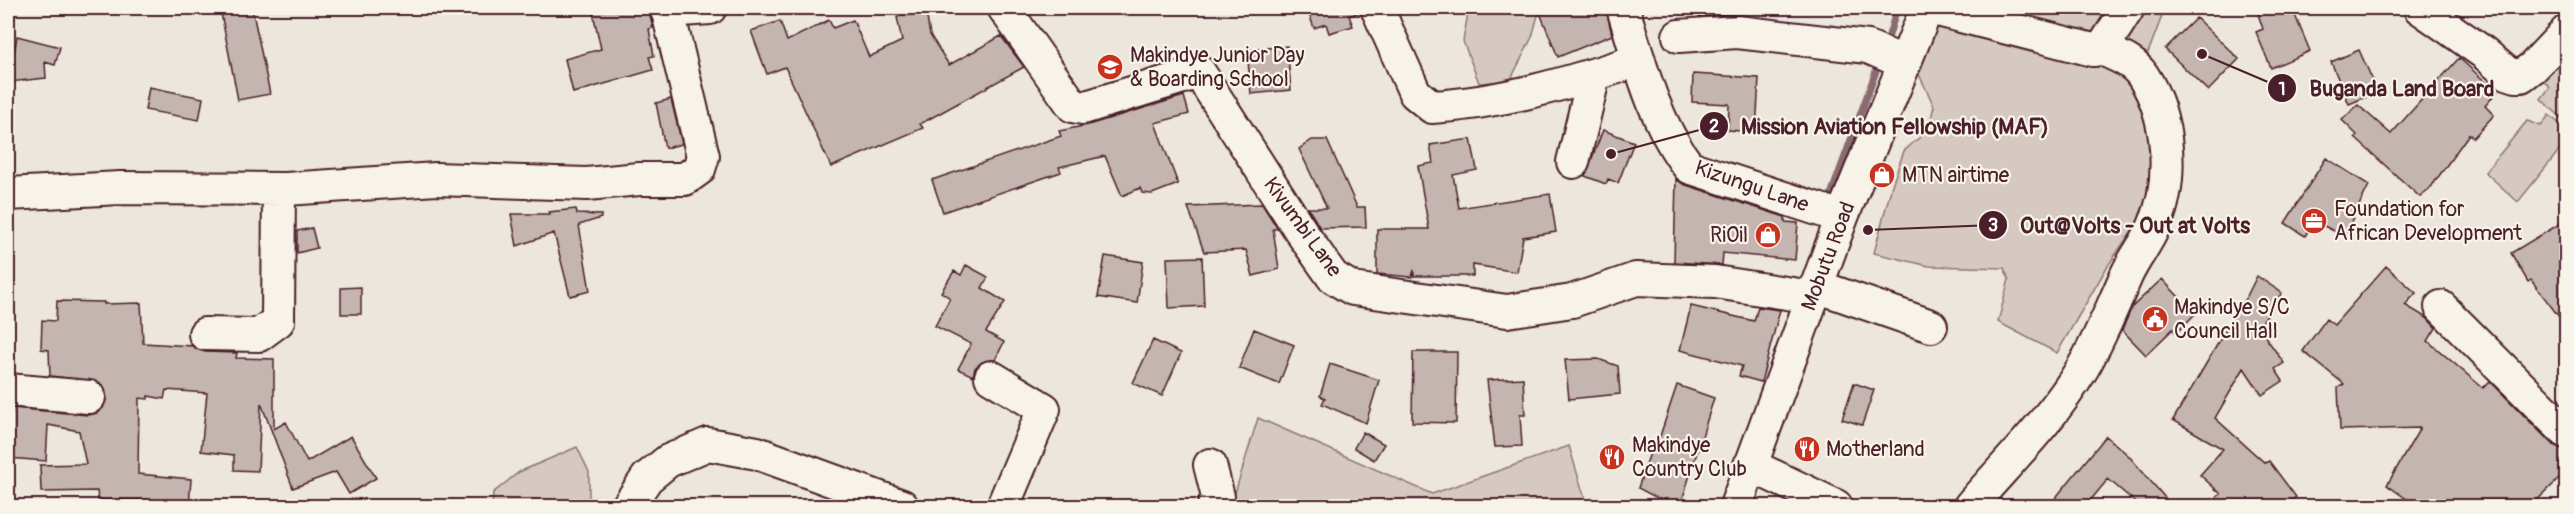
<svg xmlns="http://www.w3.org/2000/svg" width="2574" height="514" font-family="Pangolin,sans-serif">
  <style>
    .green { fill: #d5c9c2; stroke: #907476; stroke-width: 1.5 }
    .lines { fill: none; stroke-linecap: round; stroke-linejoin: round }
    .stream { stroke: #896c6f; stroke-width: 7 }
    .building { fill: #c4b5b0; stroke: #4a1f2b; stroke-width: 1.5 }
    .minor-casing { stroke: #4a1f2b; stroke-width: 36 }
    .minor { stroke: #f7f3e8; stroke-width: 32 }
    .labels { text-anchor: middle; stroke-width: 4.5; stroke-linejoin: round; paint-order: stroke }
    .poi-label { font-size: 21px; fill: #4a1f2b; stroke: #f7f3e8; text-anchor: start }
    .street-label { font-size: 21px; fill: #4a1f2b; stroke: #f7f3e8 }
    .leader { fill: none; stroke: #4a1f2b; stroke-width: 2 }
    .callout-dot { fill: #4a1f2b; stroke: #f7f3e8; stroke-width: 2 }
    .mark-label { font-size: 18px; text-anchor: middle; font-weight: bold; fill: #fff }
    .callout-label { font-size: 22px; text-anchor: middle; font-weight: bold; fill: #4a1f2b; stroke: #f7f3e8; stroke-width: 4.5; stroke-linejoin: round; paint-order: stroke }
  </style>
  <rect width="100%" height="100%" fill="#ece6dd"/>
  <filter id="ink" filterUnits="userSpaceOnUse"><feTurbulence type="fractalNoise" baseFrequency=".0167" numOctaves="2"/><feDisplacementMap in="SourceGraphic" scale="12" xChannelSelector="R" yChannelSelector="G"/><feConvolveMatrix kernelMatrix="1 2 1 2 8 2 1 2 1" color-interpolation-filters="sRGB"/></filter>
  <g filter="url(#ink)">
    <path class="green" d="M1469,8H1540L1532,37L1510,81L1479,83L1463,41Z
      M1963,8H2165L2148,53Z
      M1933,19L2112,63L2136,81L2151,144L2150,204L2107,267L2057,353L1998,322L2009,279L2004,268L1929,266L1874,253L1892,185L1904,151L1928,130L1934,106L1915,66Z
      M2566,40V122L2541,99L2550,87L2536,73Z
      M2549,115L2566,129V142L2518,202L2485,172L2527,121L2541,126Z
      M1258,418L1432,494L1569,446L1587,506H1231Z
      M577,447L589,472V506H492L493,493L519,472Z"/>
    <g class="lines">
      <path class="stream" d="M1887,42L1897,8
        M1832,192L1879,63"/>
    </g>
    <path class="building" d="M220,8H252L270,94L238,100Z
      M592,8H642V12L649,10L653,28L649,29L654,56L649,57L653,70L573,93L565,59L601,49Z
      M1307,8H1359L1360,12L1349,16L1353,26L1329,33L1326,24L1314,28Z
      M1538,8H1606L1612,35L1558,57Z
      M1698,8H1728L1730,14L1700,16Z
      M2256,8H2292L2310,51L2271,68L2256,32L2263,29Z
      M926,12L930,35L949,65L1001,36L1024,67L920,124L923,128L831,167L785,67L767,74L751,31L780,21L787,41L829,20L833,28L853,20L869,57L902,41L897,17Z
      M2196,18L2239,59L2208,91L2165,49Z
      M17,36L60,47L55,65L45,62L46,78L9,82Z
      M1287,46L1291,90L1251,94L1247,50Z
      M2359,50L2378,92L2349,104L2331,62Z
      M2459,58L2497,92L2485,106L2494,115L2473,138L2469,134L2429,190L2420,197L2355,138L2357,135L2342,120L2358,105L2391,134Z
      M1693,74L1759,78L1756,132L1728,130L1729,104L1692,102Z
      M149,87L203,98L199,120L145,110Z
      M1184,96L1189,114L1155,123L1178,184L1152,194L1142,193L1140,188L1122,196L1105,156L1059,167L1061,172L943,212L932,180L1061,136L1059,131L1088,125Z
      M671,99L682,144L665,148L656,103Z
      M1603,130L1634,142L1618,183L1608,179L1606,184L1585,176Z
      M1471,139L1477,170L1453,175L1459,208L1550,194L1556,232L1523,237L1517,272L1473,265V276H1414V270L1412,277L1377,274V229H1429L1418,166L1433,163L1430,145Z
      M1312,140H1327L1357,207H1365L1366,227L1320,228L1308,208H1327L1299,149Z
      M2326,158L2369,185L2344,236L2314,221L2305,236L2285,223Z
      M1676,179L1683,184L1785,217V222L1798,223L1795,260L1723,253L1722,265L1674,262Z
      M1262,204L1278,229H1273L1279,269L1253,276L1246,250L1204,252L1188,207Z
      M576,209L577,214L601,215V218L579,225L590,291L570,296L554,233L517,246L511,214H550L549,212Z
      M2566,220V326L2531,280L2528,282L2511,253Z
      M312,228L317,248L297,253V231Z
      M1105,256L1143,262L1137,303L1098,297Z
      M1202,257L1204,306L1169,308L1167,258Z
      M966,265L988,277L982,288L1005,302L986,332L1004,342L995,360L982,362L975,368L973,376L958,369L971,344L935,326L950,298L941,292L954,271L961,275Z
      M2386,266L2416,293L2405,305L2427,318L2436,328L2428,341L2483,388L2490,381L2553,445L2566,449V472L2530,507H2418L2387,485L2420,428L2340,430L2338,388L2344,384L2303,351L2326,319L2334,325Z
      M2257,276L2282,293L2260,325L2267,329L2264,335L2284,363L2275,369L2283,381L2262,395L2244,368L2215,418L2265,463L2269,461L2296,497L2282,507H2203L2221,494L2200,475L2223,449L2173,420L2237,311L2239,312Z
      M2162,279L2195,314L2176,333L2173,329L2146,355L2122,330L2132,307Z
      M361,287V314H341V288Z
      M57,301L104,302V304L141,303L143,343L193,346L205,352L237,353L236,358L274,359V429L286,422L307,462L351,436L376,478L349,494L336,472L293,488L261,403L258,471L234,470V455L201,451L207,393L166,390L164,399L148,396V399L139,398L138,474L191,479L189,507H143V500H98L97,491L41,492L40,465L86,464L79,431L48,425L46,461L8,458V413H12V408L88,415L97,413L103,408L107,398L105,389L99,382L50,376L49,350L41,349L42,320L56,321Z
      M1691,306L1754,321L1758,307L1780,310L1761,382L1739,376L1742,366L1680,350Z
      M1254,329L1294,345L1279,384L1239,368Z
      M1153,340L1181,353L1162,396L1133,383Z
      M1413,352H1457L1456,423L1412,422Z
      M1598,359L1618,366L1620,394L1569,399L1565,360Z
      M1330,364L1379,380L1366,423L1322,404L1325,398L1320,396Z
      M1523,378L1525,415H1520L1522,446L1495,447L1487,380Z
      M1854,383L1874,390L1862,425L1842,419Z
      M1677,385L1714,398L1680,507H1674L1638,488L1652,447L1656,448Z
      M1363,432L1384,444L1374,460L1354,448Z
      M2106,436L2128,455L2173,507H2141L2108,479L2085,507H2048Z"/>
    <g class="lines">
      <defs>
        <path id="minor" d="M1004,8L1073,106L1083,108L1199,72L1304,236L1333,277L1353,289L1507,311L1572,301L1636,279L1715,282L1812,297
          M1377,8L1415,93L1432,107C1501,103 1573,82 1639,60
          M1623,8C1639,61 1654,122 1689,167L1842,217
          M1930,8L2093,50L2102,49L2128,8
          M2420,8L2484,53L2507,73L2516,76H2521L2533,67L2566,32
          M667,11L710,8
          M1679,36L1737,32L1868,47L1905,63
          M1573,162L1594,75
          M8,194L120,188L286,189L436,179L587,184L639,179H685L699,169L703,156L667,8
          M1816,286L1931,326
          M2441,307L2566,432
          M205,334L259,335L278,321L279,189
          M991,377L1044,409L1003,506
          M8,390L89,397
          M1210,465L1218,497L1214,506
          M1750,465L1836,506
          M628,506L647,478L668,461L708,444L757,453L902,506
          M1736,506L1842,217L1927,8
          M1970,506C2008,462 2052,419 2082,369C2100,339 2113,305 2127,274C2135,257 2147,243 2154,226C2174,182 2170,117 2143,76C2134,62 2118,56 2102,49"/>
      </defs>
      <use href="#minor" class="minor-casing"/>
      <use href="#minor" class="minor"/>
    </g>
  </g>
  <defs>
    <symbol id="school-disc" viewBox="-11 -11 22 22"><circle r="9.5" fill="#c8321e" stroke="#f7f3e8"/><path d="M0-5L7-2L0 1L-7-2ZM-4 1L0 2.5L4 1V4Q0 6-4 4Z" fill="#fff"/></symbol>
    <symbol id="shop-disc" viewBox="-11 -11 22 22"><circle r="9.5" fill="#c8321e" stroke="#f7f3e8"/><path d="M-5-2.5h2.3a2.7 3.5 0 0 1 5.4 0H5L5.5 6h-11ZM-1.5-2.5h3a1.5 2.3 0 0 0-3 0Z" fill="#fff"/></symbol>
    <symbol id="office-disc" viewBox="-11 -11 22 22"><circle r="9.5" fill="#c8321e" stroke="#f7f3e8"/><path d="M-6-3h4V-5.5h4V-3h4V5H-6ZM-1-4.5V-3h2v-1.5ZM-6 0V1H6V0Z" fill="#fff"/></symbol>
    <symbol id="civic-disc" viewBox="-11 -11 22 22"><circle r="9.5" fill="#c8321e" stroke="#f7f3e8"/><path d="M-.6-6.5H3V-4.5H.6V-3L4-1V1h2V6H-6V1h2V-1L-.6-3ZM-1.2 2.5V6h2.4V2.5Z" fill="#fff"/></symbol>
    <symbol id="restaurant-disc" viewBox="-11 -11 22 22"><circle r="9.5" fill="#c8321e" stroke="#f7f3e8"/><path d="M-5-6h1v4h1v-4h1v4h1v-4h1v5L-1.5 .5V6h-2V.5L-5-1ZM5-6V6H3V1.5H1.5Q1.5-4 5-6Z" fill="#fff"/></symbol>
  </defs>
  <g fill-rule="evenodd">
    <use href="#school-disc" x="1095" y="52" width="30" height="30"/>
    <use href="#shop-disc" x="1867" y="160" width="30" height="30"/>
    <use href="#office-disc" x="2299" y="206" width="30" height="30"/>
    <use href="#shop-disc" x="1753" y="220" width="30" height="30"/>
    <use href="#civic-disc" x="2140" y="304" width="30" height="30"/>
    <use href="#restaurant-disc" x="1792" y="434" width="30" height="30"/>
    <use href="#restaurant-disc" x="1597" y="442" width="30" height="30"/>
  </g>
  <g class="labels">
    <g class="poi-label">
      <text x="1130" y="62">Makindye Junior Day<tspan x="1130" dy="24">&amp; Boarding School</tspan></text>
      <text x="1902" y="182">MTN airtime</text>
      <text x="2334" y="216">Foundation for<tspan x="2334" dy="24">African Development</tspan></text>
      <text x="1748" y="242" text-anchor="end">RiOil</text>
      <text x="2174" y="314">Makindye S/C<tspan x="2174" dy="24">Council Hall</tspan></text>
      <text x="1632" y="452">Makindye<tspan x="1632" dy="24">Country Club</tspan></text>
      <text x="1826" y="456">Motherland</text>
    </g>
    <g class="street-label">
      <text transform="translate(1752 186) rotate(19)" y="7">Kizungu Lane</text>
      <text transform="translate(1303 227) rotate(54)" y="7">Kivumbi Lane</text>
      <text transform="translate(1828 256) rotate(-69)" y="7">Mobutu Road</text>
    </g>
  </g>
  <path class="leader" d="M2202 54L2282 88M1611 154L1714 126M1868 230L1993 225"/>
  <g class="callout-dot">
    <circle cx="2202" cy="54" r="6"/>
    <circle cx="1611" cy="154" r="6"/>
    <circle cx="1868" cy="230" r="6"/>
    <circle cx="2282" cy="88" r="15"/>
    <circle cx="1714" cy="126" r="15"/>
    <circle cx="1993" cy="225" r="15"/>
  </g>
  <g class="mark-label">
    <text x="2282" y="95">1</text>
    <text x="1714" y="132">2</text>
    <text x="1993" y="231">3</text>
  </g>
  <g class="callout-label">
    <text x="2402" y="96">Buganda Land Board</text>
    <text x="1895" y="134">Mission Aviation Fellowship (MAF)</text>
    <text x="2135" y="233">Out@Volts - Out at Volts</text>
  </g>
  <rect width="2574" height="514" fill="none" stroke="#f7f3e8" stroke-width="30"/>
  <rect x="15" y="15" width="2544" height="484" fill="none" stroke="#4a1f2b" stroke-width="2" filter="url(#ink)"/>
</svg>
